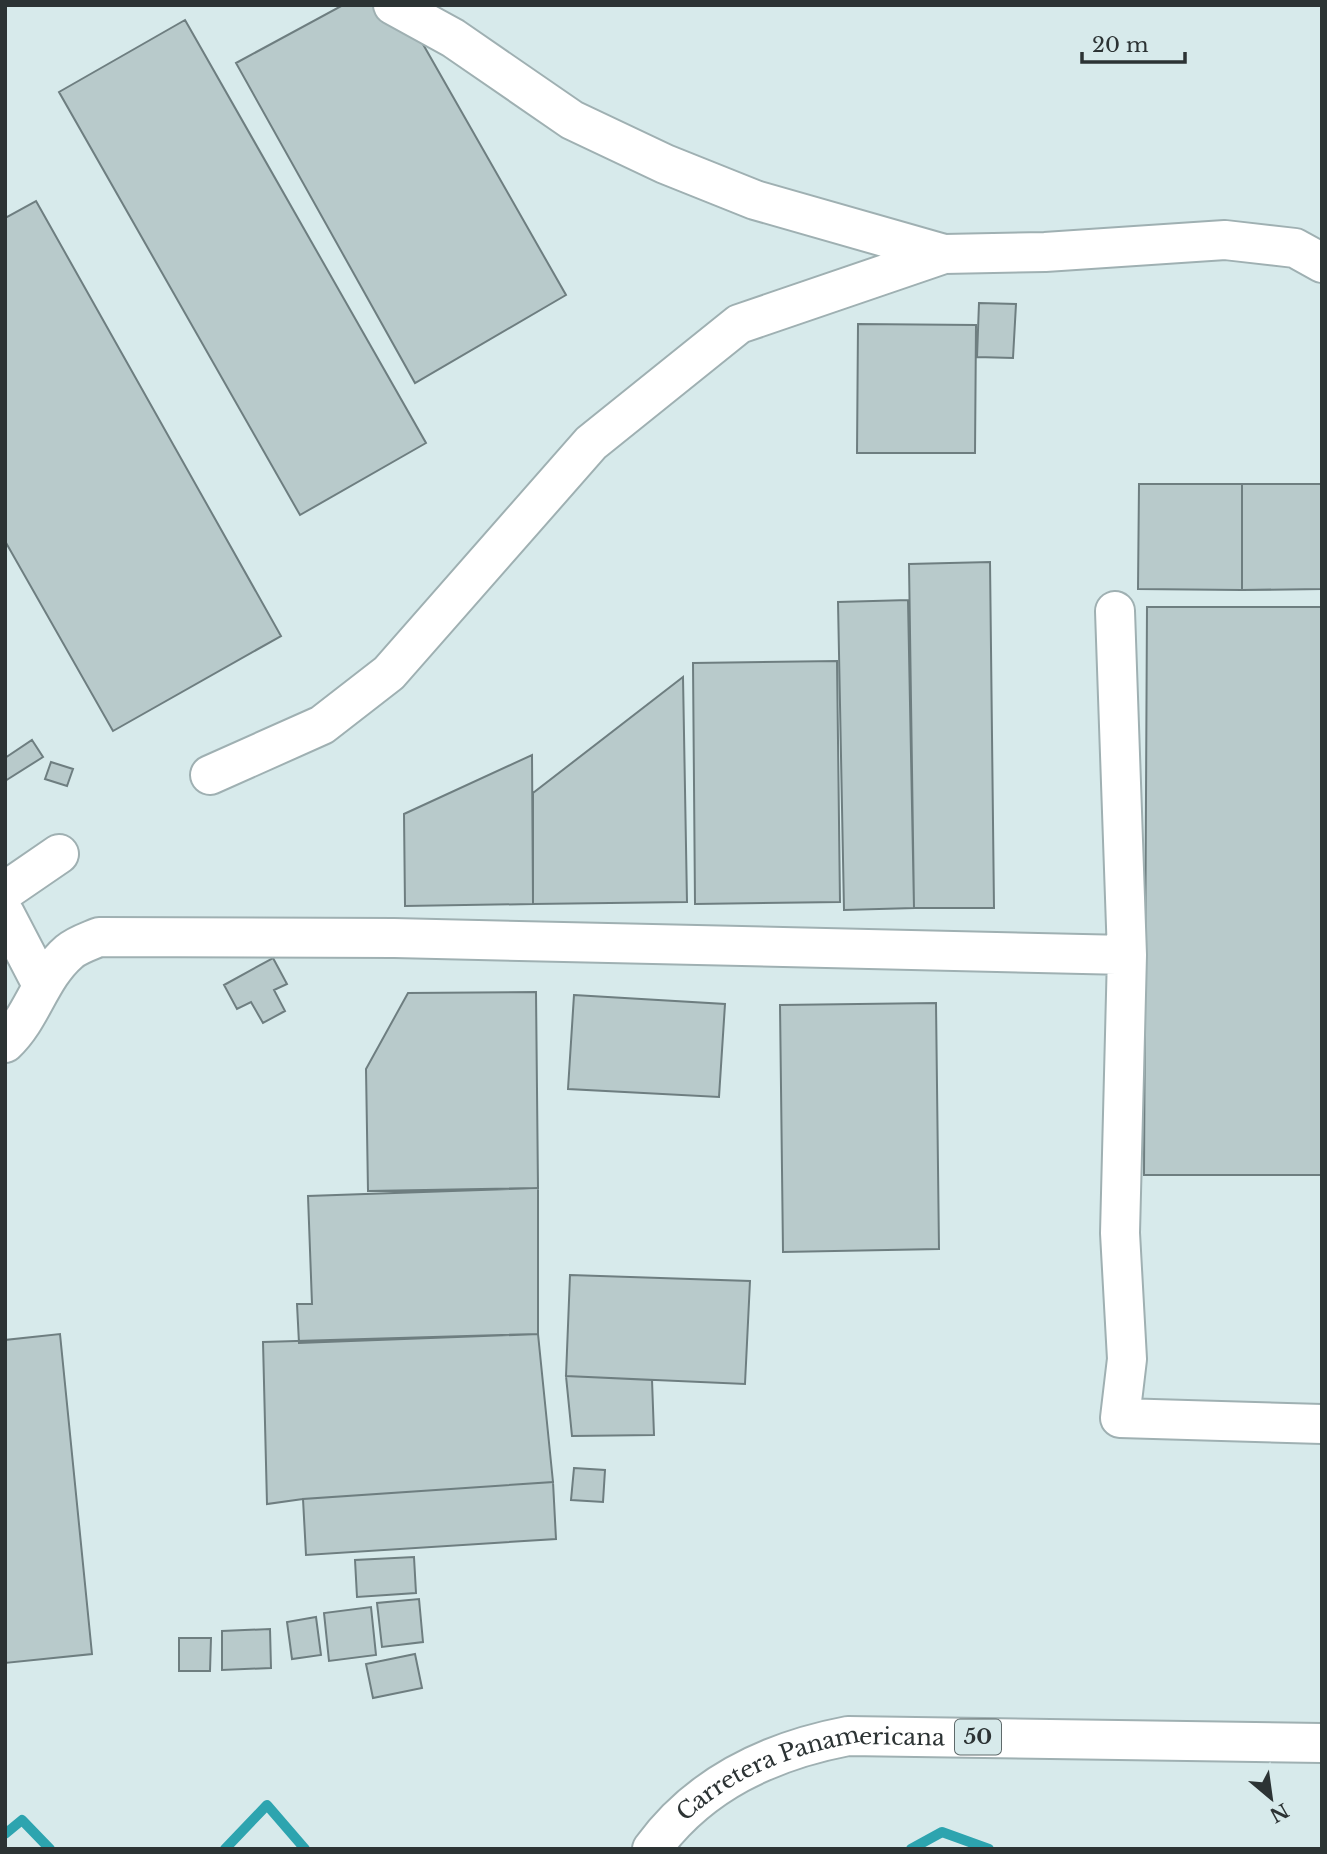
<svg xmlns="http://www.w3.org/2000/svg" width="1327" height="1854" font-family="'Libre Baskerville',serif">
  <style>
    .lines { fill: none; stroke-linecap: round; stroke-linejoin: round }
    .stream { stroke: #2da4af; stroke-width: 10 }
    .building { fill: #b8cacb; stroke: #6e7e80; stroke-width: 2 }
    .minor-casing { stroke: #9fb0b2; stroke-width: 42 }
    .highway-casing { stroke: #9fb0b2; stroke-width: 42 }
    .minor { stroke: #fff; stroke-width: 38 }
    .highway { stroke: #fff; stroke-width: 38 }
    .labels { text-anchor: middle; stroke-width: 5; stroke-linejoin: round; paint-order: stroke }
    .shield { fill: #d7eaeb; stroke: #5f6a6b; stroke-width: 2 }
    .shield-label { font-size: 21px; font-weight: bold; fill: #2c3334 }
    .street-label { font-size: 23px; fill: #2c3334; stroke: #d7eaeb }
  </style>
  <rect width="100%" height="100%" fill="#d7eaeb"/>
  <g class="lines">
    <path class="stream" d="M5,1834L22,1820L50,1849
      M225,1849L267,1805L305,1849
      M911,1849L942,1832L989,1849"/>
  </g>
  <path class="building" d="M343,5H372L420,39L566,295L415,383L236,63Z
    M185,20L426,443L300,515L59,92Z
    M36,201L281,636L113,731L5,541V218Z
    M979,303L1016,304L1013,358L977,357Z
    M858,324L976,325L975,453H857Z
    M1139,484H1242V590L1138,589Z
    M1242,484H1322V589L1242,590Z
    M990,562L994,908H914L909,564Z
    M908,600L914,908L844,910L838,602Z
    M1147,607H1322V1175H1144Z
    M837,661L840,902L695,904L693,663Z
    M683,677L687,902L533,904V793Z
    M32,740L43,757L5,781V758Z
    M532,755L533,904L405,906L404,814Z
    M51,762L73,769L67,786L45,779Z
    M273,958L287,984L274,990L285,1011L263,1023L251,1002L237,1009L224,985Z
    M536,992L538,1188L368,1191L366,1069L408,993Z
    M574,995L725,1004L719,1097L568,1089Z
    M936,1003L939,1249L783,1252L780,1005Z
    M538,1188V1334L299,1343L297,1304H312L308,1196Z
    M570,1275L750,1281L745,1384L566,1376Z
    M60,1334L92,1654L5,1663V1340Z
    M538,1334L553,1482L303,1499L267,1504L263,1342Z
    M566,1376L652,1380L654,1435L572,1436Z
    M574,1468L605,1470L603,1502L571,1500Z
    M553,1482L556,1539L306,1555L303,1499Z
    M414,1557L416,1593L357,1597L355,1560Z
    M419,1599L423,1642L382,1647L377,1603Z
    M371,1607L376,1655L329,1661L324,1613Z
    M316,1617L321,1655L292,1659L287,1622Z
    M270,1629L271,1668L222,1670V1631Z
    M179,1638H211L210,1671H179Z
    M415,1654L422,1688L373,1698L366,1664Z"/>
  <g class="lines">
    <defs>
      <path id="minor" d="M393,5L453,38L572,120L665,164L755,200L944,254L1045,252L1225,240L1295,248L1322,263
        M1115,611L1127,955L1120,1233L1127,1359L1120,1418L1322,1424
        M210,775L322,725L389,673L591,443L739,324L944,254
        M5,891L59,854
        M5,914L42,985
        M5,1043C32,1018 40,977 69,952C77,945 90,941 99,937L394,938L1127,955"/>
      <g id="highway">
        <path id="s1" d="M652,1849C700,1783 770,1751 848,1736L1322,1743"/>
      </g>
    </defs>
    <use href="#minor" class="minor-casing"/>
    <use href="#highway" class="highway-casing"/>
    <use href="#minor" class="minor"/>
    <use href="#highway" class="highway"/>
  </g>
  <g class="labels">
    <rect class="shield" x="955" y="1719.5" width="46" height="35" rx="5"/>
    <g class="shield-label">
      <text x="978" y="1744">50</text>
    </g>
    <g class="street-label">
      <text dy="8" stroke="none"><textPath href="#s1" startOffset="186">Carretera Panamericana</textPath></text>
    </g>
  </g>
  <rect width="1327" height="1854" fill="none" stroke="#2c3334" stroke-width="14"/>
  <g transform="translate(1271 1798) rotate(151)" stroke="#d7eaeb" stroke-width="5" paint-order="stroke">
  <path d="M0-5L12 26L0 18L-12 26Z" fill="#2c3334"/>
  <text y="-10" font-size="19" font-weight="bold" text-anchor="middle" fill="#2c3334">N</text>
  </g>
  <path d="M1082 52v10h103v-10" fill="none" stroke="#2c3334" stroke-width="3.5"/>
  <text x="1092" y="52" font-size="21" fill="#2c3334" stroke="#d7eaeb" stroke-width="5" paint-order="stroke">20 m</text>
</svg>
